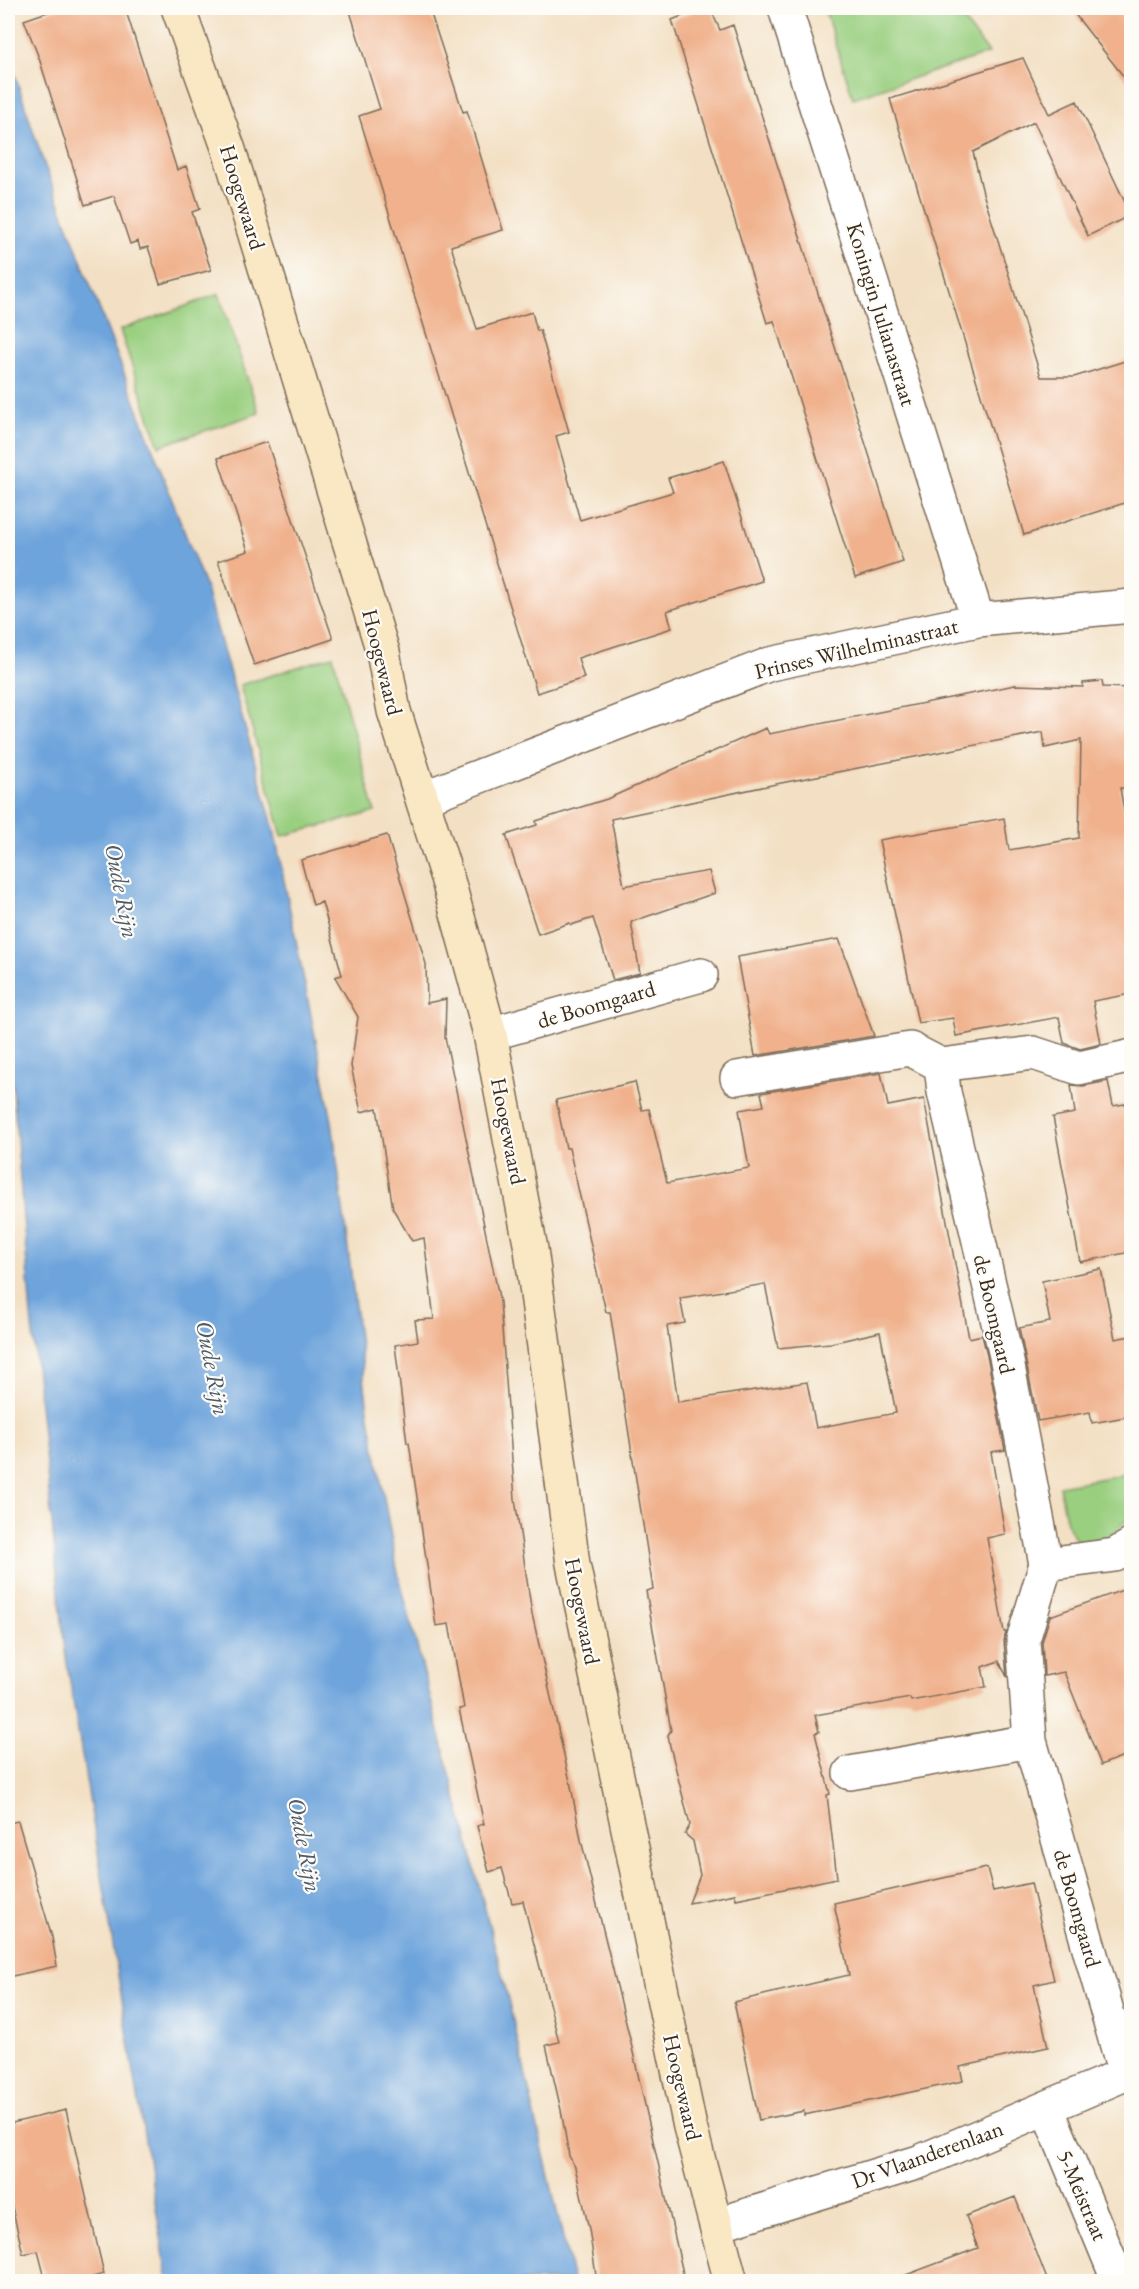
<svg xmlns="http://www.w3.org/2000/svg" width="1139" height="2289" font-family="'EB Garamond',serif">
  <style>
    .green { fill: #9acf80; stroke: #6a7c4f; stroke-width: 1.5 }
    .water { fill: #6ea4dc; stroke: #54677d; stroke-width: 1.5 }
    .building { fill: #f0b18c; fill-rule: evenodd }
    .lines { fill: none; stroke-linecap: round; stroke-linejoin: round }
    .street-casing { stroke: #7b6a58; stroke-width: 36 }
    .secondary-casing { stroke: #7b6a58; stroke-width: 36 }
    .street { stroke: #fff; stroke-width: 33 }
    .secondary { stroke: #fae7c3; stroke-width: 33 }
    .labels { text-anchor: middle; stroke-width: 4.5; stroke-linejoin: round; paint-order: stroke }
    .street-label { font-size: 22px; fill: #3b2a1e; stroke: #fdfcf7 }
    .water-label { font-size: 24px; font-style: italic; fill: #4f5b6a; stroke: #fdfcf7 }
  </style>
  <rect width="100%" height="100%" fill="#fdfcf7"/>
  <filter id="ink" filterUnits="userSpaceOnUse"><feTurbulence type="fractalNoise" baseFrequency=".0167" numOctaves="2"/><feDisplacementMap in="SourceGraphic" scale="12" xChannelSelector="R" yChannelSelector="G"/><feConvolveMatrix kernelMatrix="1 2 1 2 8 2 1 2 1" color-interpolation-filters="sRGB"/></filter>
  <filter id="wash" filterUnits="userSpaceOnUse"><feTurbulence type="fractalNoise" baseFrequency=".008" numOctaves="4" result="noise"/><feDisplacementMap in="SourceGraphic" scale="24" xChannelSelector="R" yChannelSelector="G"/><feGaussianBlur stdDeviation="1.35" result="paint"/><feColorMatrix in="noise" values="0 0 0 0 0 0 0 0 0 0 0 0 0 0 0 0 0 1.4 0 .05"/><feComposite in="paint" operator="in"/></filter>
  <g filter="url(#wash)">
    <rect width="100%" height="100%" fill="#f3e0c4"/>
    <path class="green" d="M824,8H954L989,53L853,98Z
      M219,294L259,413L159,446L120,330Z
      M333,656L375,812L282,836L240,685Z
      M1131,1473V1516L1086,1559L1067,1523L1059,1486Z"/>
    <path class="water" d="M8,53L42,158L205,586L274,830L332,1121L368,1410L397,1569L506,1990L573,2281H168L65,1651L31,1316L8,1028Z"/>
    <g id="blocks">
      <path class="building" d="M59,8H125L177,170L186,166L200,209L192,212L211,270L160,284L148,247L140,249L138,241L130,244L114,196L85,205L39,58L24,20Z
        M349,8H429L463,112L467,111L503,230L451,246L477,329L532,312L537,331L540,330L569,432L556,436L580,520L673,492L668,478L724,461L762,581L667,611L672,628L578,658L584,678L537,693L359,116L380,109Z
        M702,8H710L720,30L733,25L903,562L855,578L774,321L767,323L672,20Z
        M1070,8H1131V86Z
        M1023,58L1049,114L1077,101L1131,215L1088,236L1034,122L973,152L983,193L1041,377H1074L1131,359V501L1024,535L890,99Z
        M267,442L333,639L254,665L218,561L248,551L218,458Z
        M1102,681L1103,687L1131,688V788H1120L1131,850V994L1093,1001L1101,1044L1080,1049L1064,1043L1059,1017L956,1036L953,1018L918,1023L879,840L1004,818L1009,850L1079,838L1081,740L1045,748L1043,732L781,783L611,819L624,886L709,871L715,893L631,922L640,973L613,980L593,918L571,925L570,923L538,934L506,835L537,825L536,821L607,799L766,728L769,734L1015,685L1083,687V683Z
        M387,835L426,964L427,1003L446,999L445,1037L500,1302L515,1499L532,1614L571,1786L581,1840L630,2039L685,2282H597L589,2229L575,2167L569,2156L561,2110L546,2045L559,2042L523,1901L512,1903L502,1868L489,1872L477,1826L484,1824L459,1709L464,1708L449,1624L436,1626L409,1443H407L395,1345L418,1341L415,1320L434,1319L424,1238L412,1241L393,1209L377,1108L361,1112L351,1066L358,1017L335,977L342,975L322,902L313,905L301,860Z
        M839,939L874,1036L755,1056L737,957Z
        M881,1073L888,1106L924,1099L969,1338L982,1335L988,1360L1005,1450L991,1452L1005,1534L987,1538L1004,1632H1006L1004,1641L1007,1677L999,1661L982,1667L986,1687L911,1701L910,1698L815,1715L819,1732L815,1733L830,1794L827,1795L837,1878L736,1899L735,1894L689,1903L700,1875L693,1841L685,1834L690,1825L670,1746L668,1735L671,1730L646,1591L653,1589L610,1312H606L569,1148H566L556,1100L635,1082L642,1110L649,1109L667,1183L749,1168L739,1110L764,1106L761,1093ZM765,1284L778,1348L831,1343L880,1332L896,1413L816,1428L807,1382L678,1402L667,1326L685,1323L680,1298Z
        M1108,1081L1113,1106L1131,1103V1252L1080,1262L1053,1117L1075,1113L1071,1085L1083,1086Z
        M1101,1269L1115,1339L1131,1336V1416L1092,1423L1090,1412L1038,1421L1019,1328L1050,1322L1042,1281Z
        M1131,1587V1753L1101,1765L1064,1672L1044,1676L1042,1642L1050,1616Z
        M18,1821L52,1937L57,1966L8,1977V1823Z
        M987,1868L993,1891L1031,1883L1054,1980L1034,1985L1048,2047L960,2067L963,2081L804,2115V2111L759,2120L734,2002L849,1975L834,1903Z
        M66,2110L104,2274L74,2282H46L38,2251L23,2254L8,2190V2124Z
        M1015,2197L1048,2282H898V2278L978,2248L966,2216Z"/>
    </g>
  </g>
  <g filter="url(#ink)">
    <use href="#blocks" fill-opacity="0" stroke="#7b6a58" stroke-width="1.5"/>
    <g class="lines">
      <defs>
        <path id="street" d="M785,8L978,620
          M423,798L770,664L978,620L1132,606
          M490,1034L701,975
          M941,1065L944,1092L1006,1356L1046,1564L1023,1640L1030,1741L1125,2074
          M737,1078L910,1049L941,1065L1033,1053L1079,1068L1132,1056
          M1046,1564L1115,1555L1132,1545
          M850,1773L1030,1741
          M1047,2108L1119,2282
          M718,2224L919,2162L1132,2071"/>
        <path id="secondary" d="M178,8L229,150L383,652L394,711L449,884L490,1034L531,1249L573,1564L690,2127L731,2282"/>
      </defs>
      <use href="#street" class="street-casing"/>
      <use href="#secondary" class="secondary-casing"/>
      <use href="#street" class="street"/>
      <use href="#secondary" class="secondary"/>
    </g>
  </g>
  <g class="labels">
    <g class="street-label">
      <text transform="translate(243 197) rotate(73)" y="8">Hoogewaard</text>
      <text transform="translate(882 314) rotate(73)" y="8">Koningin Julianastraat</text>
      <text transform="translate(856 648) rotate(-13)" y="8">Prinses Wilhelminastraat</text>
      <text transform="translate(383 662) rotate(76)" y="8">Hoogewaard</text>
      <text transform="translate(596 1004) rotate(-16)" y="8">de Boomgaard</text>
      <text transform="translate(509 1131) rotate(79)" y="8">Hoogewaard</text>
      <text transform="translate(995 1314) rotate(77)" y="8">de Boomgaard</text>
      <text transform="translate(583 1611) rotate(79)" y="8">Hoogewaard</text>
      <text transform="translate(1078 1908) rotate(74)" y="8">de Boomgaard</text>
      <text transform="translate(683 2087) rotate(77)" y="8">Hoogewaard</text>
      <text transform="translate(927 2154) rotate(-20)" y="8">Dr Vlaanderenlaan</text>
      <text transform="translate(1083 2195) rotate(67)" y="8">5-Meistraat</text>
    </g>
    <g class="water-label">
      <text transform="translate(122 891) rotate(79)" y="8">Oude Rijn</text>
      <text transform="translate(213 1368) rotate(79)" y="8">Oude Rijn</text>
      <text transform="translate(305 1845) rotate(79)" y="8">Oude Rijn</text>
    </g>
  </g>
  <rect width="1139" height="2289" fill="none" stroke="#fdfcf7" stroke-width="30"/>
</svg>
